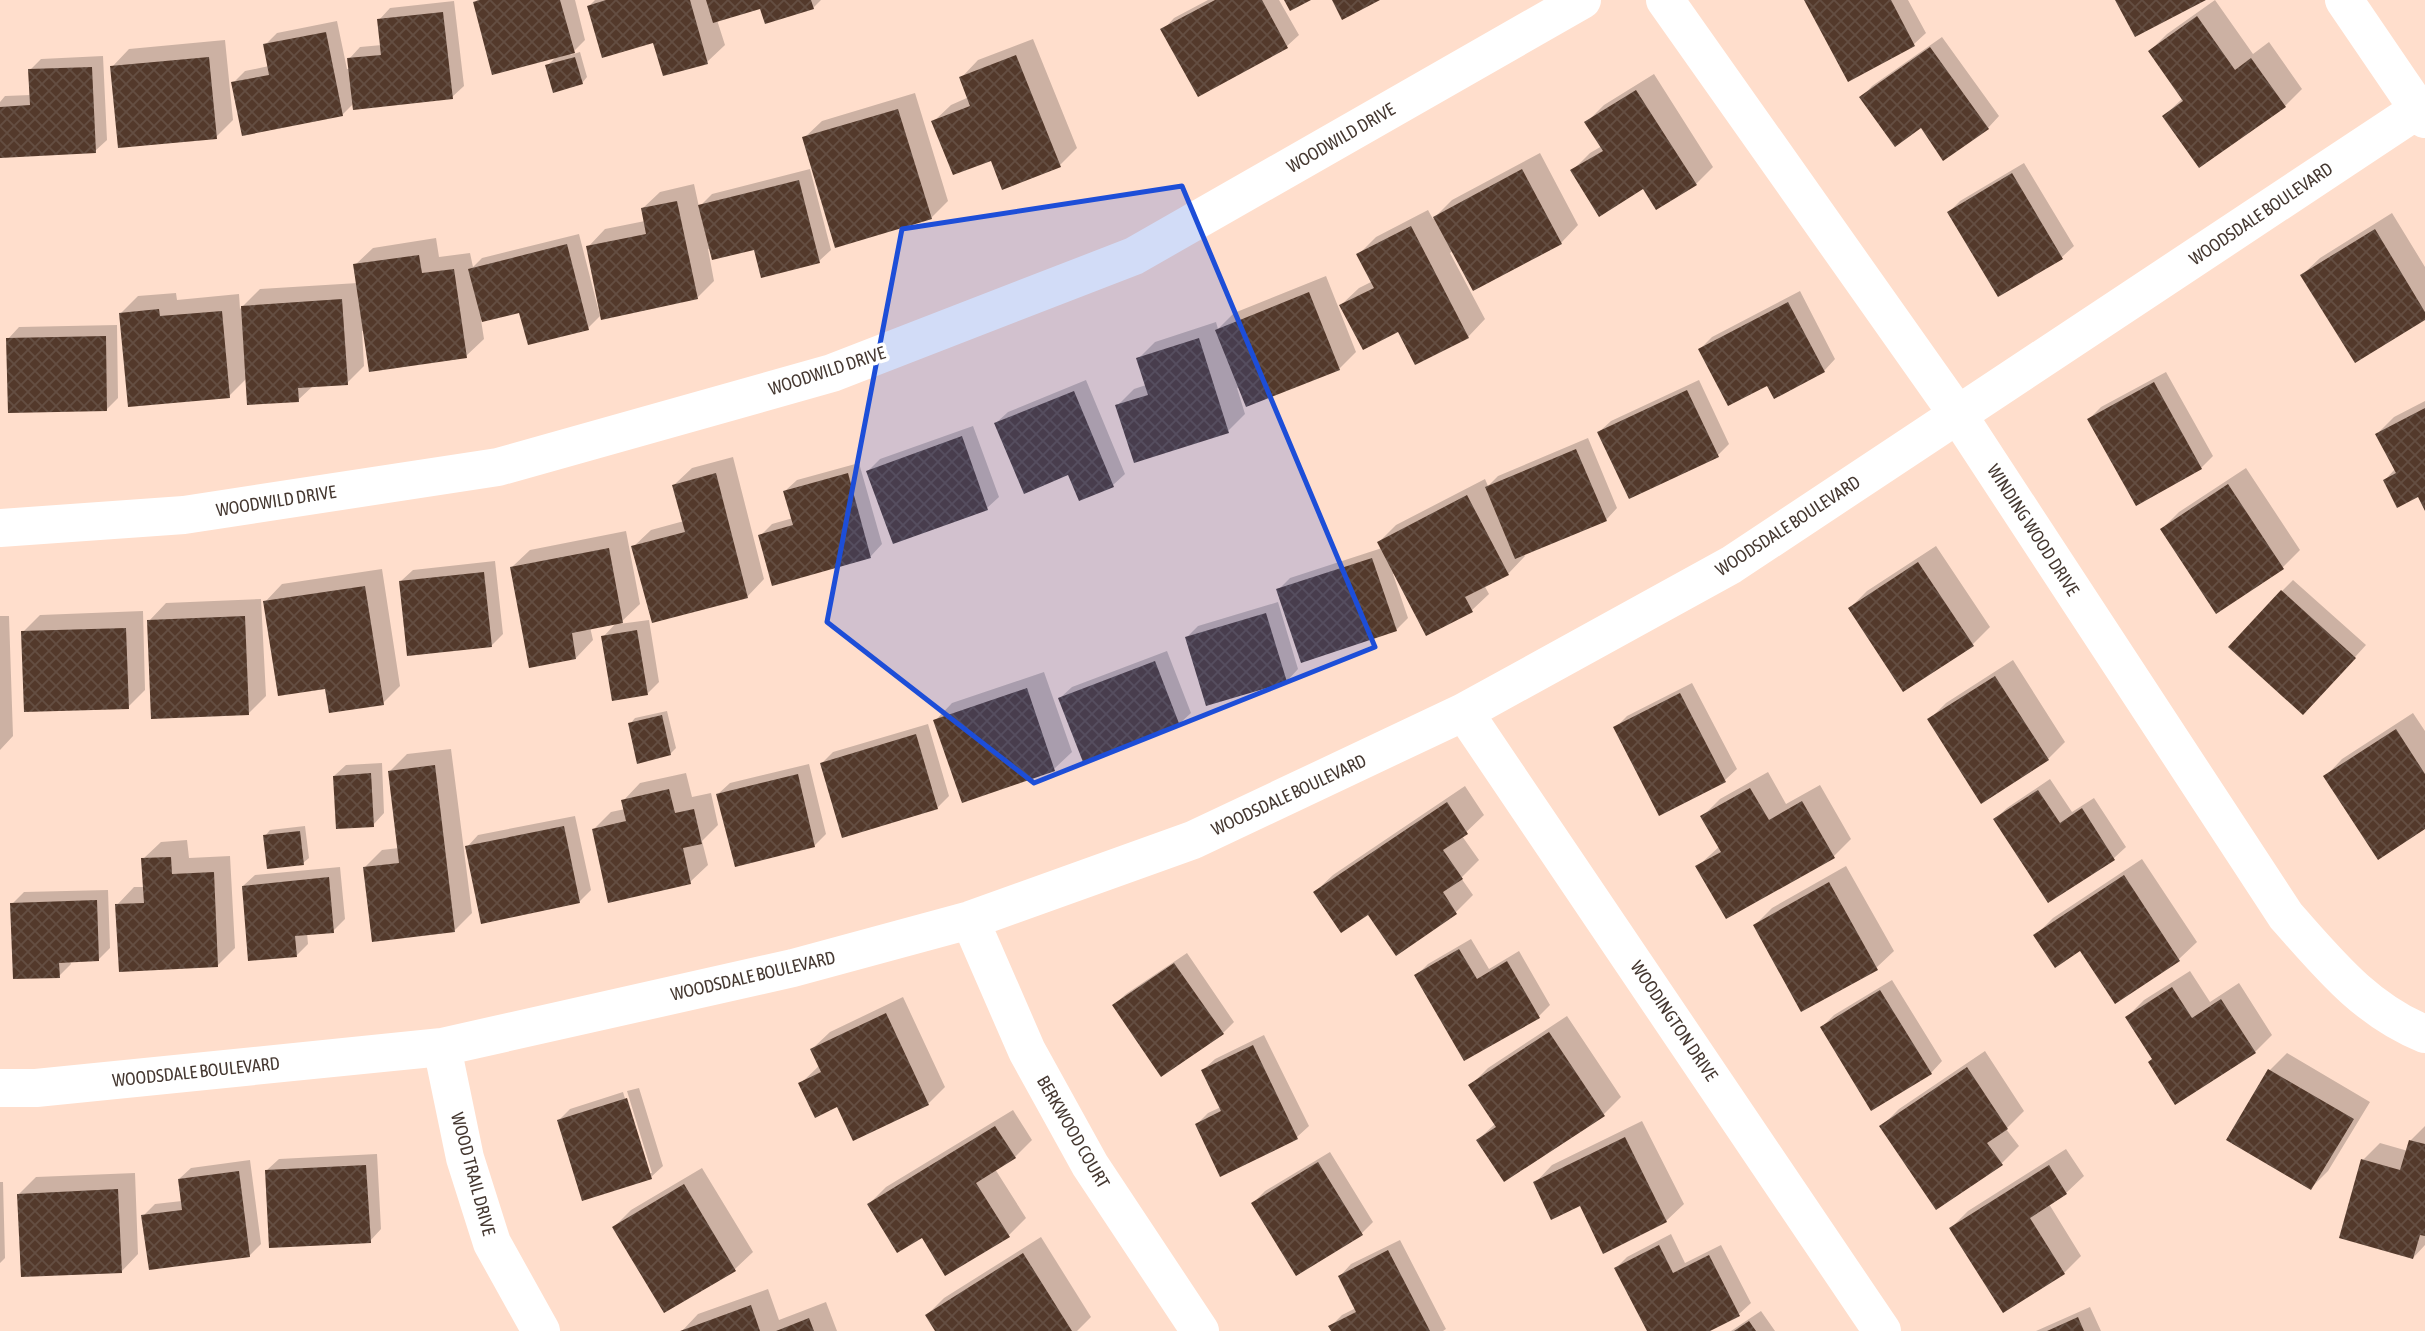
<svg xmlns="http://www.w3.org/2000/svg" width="2425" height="1331" font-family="'Asap Condensed',sans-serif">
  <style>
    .shadow { fill: #0003 }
    .building { fill: url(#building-cross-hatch) }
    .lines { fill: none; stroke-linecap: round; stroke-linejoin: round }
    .street { stroke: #fff; stroke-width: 38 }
    .marked { fill: #1d4ed8; fill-opacity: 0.2; stroke: #1d4ed8; stroke-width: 5; stroke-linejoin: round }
    .labels { text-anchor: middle; stroke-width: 7; stroke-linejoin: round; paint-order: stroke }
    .street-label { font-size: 18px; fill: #453831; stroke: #fff }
  </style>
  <defs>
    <pattern id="building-cross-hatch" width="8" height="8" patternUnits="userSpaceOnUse" patternTransform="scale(1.75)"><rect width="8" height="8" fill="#53392b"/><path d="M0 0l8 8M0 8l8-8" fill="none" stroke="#644e42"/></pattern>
  </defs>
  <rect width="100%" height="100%" fill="#ffdecc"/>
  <path class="shadow" d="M477,0H575L585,40L570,55L580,52L587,77L582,83L547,66L557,56L475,3Z
    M595,0H821L813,8L761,7L717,20L725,45L707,62L655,41L589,6Z
    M1208,0H1279L1299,35L1287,46L1163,30L1174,18Z
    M1806,0H1908L1926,33L1914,44L1848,80Z
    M2215,0L2253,54L2269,42L2302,89L2285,106L2164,116L2183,98L2150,51L2167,34Z
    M454,1L464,86L452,97L354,103L342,115L233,83L245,71L269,66L265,45L277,33L337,21L347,69H350L349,59L360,47L382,45L379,20L390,8Z
    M1942,37L1999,116L1988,128L1921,126L1861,98L1872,86Z
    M1033,39L1077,148L1060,165L992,158L933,122L951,105L969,97L961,78L978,60Z
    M225,40L233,120L216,137L112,67L129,49Z
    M103,56L107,140L95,151L0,156V102L5,96L31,95L30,70L41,59Z
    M1654,74L1713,167L1696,184L1644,186L1572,171L1590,153L1602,146L1587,122L1604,105Z
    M915,93L948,201L931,218L804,138L822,121Z
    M1540,153L1578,225L1561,243L1474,289L1453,251L1450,253L1485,319L1468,337L1399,330L1341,305L1359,288L1373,281L1359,254L1376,237L1428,210L1433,219L1452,200Z
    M2024,163L2074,246L2062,257L1998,295L1949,212L1960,201Z
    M810,169L831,250L819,261L755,248L708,249L714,281L697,298L588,247L605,229L645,221L642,209L660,192L694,184L699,207L712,194Z
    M2392,213L2425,267V318L2302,275L2320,258Z
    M579,234L600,316L588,328L520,311L481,320L484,339L466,356L362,331L364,366L347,383L313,386L298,400L247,378L229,396L121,313L138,296L176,293L177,300L239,294L240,309L260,289L358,283L355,265L373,248L436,238L439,257L470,253L473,267L482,258Z
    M1326,276L1356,352L1339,369L1237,388L1245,414L1228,431L1117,406L1134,389L1146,385L1138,359L1155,342L1216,322L1218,329L1234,313Z
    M1800,291L1835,359L1824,371L1768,384L1700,349L1712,337Z
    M117,325L118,398L107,409L8,339L19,327Z
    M2166,372L2213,456L2201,468L2137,503L2089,419L2101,407Z
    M1086,380L1125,474L1113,485L1069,473L996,423L1008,412Z
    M1699,380L1729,444L1718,455L1599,432L1611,421Z
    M2425,401V507L2419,495L2385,480L2395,469L2377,434L2394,417Z
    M973,426L999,497L987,508L868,471L880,459Z
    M1588,438L1617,508L1606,520L1523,554L1525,556L1508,574L1484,585L1489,594L1471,611L1395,574H1393L1408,618L1396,630L1278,590L1290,578L1382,548L1379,542L1396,525L1485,479L1488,486L1498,476Z
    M733,457L764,579L747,597L633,547L651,530L684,521L674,485L692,468Z
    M859,463L882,544L871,556L774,583L760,536L772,524L793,518L785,491L797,480Z
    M2246,468L2300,550L2283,567L2216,611L2162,529L2179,512Z
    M626,531L640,604L619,624L649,620L659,682L648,693L603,637L617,622L590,627L593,640L576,658L512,567L530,550Z
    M1936,546L1990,627L1973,644L1850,608L1867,591Z
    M495,561L503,634L491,646L401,581L413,570Z
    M382,569L400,686L383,703L326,687L265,602L282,584Z
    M2293,580L2366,645L2315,701L2282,591Z
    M261,599L266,696L248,714L149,621L166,603Z
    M1278,602L1298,669L1287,681L1187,637L1198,626Z
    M143,611L145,690L128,707L23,632L40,615Z
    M0,616H9L13,736L0,750Z
    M1167,651L1191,713L1179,724L1060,698L1072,687Z
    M2013,660L2065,742L2048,759L1929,720L1946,703Z
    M1044,672L1072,752L1054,769L935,721L952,703Z
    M1692,683L1737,769L1725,780L1615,728L1627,716Z
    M667,711L676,748L670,754L630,724L635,718Z
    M2413,713L2425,731V827L2325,777L2342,759Z
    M928,724L949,796L937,808L822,763L833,752Z
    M451,749L472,913L455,930L365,867L382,850L399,848L390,771L407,754Z
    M382,763L384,813L373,825L334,776L346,765Z
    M809,764L826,834L814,846L718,794L730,783Z
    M1768,772L1786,804L1820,785L1851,839L1834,856L1698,866L1720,846L1703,816L1720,799Z
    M686,773L692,797L711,793L718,825L702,841L708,865L690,882L594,829L611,812L625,809L623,801L640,783Z
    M2050,779L2072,812L2094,798L2126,847L2114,858L2048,901L1995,819L2007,808Z
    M1465,786L1484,815L1462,836L1479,860L1461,878L1473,895L1456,912L1396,953L1369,913L1315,892L1333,875Z
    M575,816L591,890L579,902L467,847L478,835Z
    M305,826L309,858L303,863L265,836L270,830Z
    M187,840L189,858L230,856L235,948L218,965L117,905L134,887H145L143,859L161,842Z
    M2142,859L2197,942L2179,959L2116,1001L2081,948L2036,935L2053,918Z
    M1846,866L1894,951L1876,968L1755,925L1772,908Z
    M340,867L345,919L333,931L307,933L308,944L296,956L243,886L255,875Z
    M108,890L110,948L98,960L70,961L71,964L59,976L12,904L24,892Z
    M1471,939L1489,969L1519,951L1550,1005L1539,1016L1416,976L1428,964Z
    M1187,953L1234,1022L1223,1033L1114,1005L1126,994Z
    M2190,971L2210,1002L2239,983L2272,1035L2255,1052L2154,1058L2127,1017L2144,1000Z
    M1892,980L1942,1061L1931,1073L1822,1027L1834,1015Z
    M903,997L945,1087L928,1104L837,1105L800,1084L820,1065L812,1049L830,1032Z
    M1567,1016L1621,1097L1604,1114L1504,1180L1478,1140L1496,1123L1471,1085L1488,1068Z
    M1264,1035L1309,1126L1297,1137L1221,1174L1197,1124L1208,1113L1221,1107L1203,1070L1215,1059Z
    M1985,1051L2024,1111L2006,1129L2019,1146L2002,1163L1882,1126L1899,1109Z
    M2287,1053L2370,1102L2328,1171L2311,1188L2229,1139L2270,1070Z
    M639,1088L663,1166L651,1177L559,1120L570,1109L623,1092L648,1173H652L627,1091Z
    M1013,1110L1032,1140L1015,1157L995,1169L1026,1218L1008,1236H922L869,1204L886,1187Z
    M1642,1121L1684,1204L1666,1221L1535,1183L1552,1165Z
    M2425,1126V1245L2413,1258L2363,1160L2380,1143L2408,1151L2411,1140Z
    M2066,1149L2084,1176L2066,1193L2049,1204L2081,1256L2064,1273L1951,1228L1968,1211Z
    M1330,1152L1373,1222L1361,1234L1253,1203L1265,1191Z
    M377,1154L381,1229L370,1241L267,1170L279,1159Z
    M250,1160L261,1244L249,1256L143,1216L155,1204L182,1201L179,1179L191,1168Z
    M702,1168L753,1252L735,1269L665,1311L614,1227L631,1210Z
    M135,1173L138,1254L121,1272L19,1194L36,1177Z
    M0,1182H3L5,1258L0,1263Z
    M1671,1234L1685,1263L1721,1245L1751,1303L1739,1314L1706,1331H1649L1616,1268L1627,1257Z
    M1041,1237L1091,1317L1077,1331H937L927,1315L944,1298Z
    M1400,1240L1446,1329L1443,1331H1333L1331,1326L1342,1315L1356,1308L1340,1276L1351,1264Z
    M768,1289L779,1320L826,1302L837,1331H682L698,1314Z
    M2090,1307L2101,1331H2036Z
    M1761,1311L1775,1331H1731Z"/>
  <path class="building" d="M480,0H560L575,53L492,75L473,2Z
    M606,0H690L708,64L663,76L653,43L602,58L587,6Z
    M706,0H811L814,9L765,24L760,9L713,23Z
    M1215,0H1262L1288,48L1198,97L1160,29Z
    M1284,0H1311L1290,11Z
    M1332,0H1380L1342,20Z
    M1804,0H1891L1915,46L1848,82Z
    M2115,0H2206L2135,37Z
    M443,12L453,99L353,110L347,58L381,55L377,19Z
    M2197,16L2235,70L2251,58L2286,107L2199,168L2162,116L2183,101L2148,51Z
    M326,32L343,116L242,136L231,82L269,75L263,44Z
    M1930,47L1989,129L1943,161L1921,128L1895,147L1859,97Z
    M1016,55L1061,167L1002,190L991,161L953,175L931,121L970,106L959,77Z
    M209,57L217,139L118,148L110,66Z
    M575,57L583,84L553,93L545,65Z
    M92,67L96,153L0,158V107L30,105L28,69Z
    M1636,90L1697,185L1656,210L1643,189L1599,217L1570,170L1603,151L1584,122Z
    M898,109L932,219L835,248L802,137Z
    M1522,169L1562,244L1473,291L1433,217Z
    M2012,173L2063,259L1998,297L1947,212Z
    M799,180L820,263L761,278L754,250L712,260L698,205Z
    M677,201L698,299L601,320L586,246L646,234L641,208Z
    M1411,226L1469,338L1415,365L1398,332L1363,350L1339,305L1374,288L1356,254Z
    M2375,229L2425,312V320L2355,363L2300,275Z
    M567,244L589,330L528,345L519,313L482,322L468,269Z
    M419,255L422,273L454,269L467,358L369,372L353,264Z
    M1309,292L1340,370L1246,407L1215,330Z
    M342,299L348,385L298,388L299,402L247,405L241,306Z
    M1788,302L1825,372L1774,399L1767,386L1728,406L1698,349Z
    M159,309L160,316L222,311L230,398L128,407L119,313Z
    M106,336L107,411L8,413L6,338Z
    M1199,338L1229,433L1134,463L1115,405L1148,395L1136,358Z
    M2154,382L2202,469L2136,506L2087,419Z
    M1687,390L1719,457L1629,499L1597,432Z
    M1074,391L1114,487L1079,501L1068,475L1024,494L994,423Z
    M2425,408V511L2418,497L2397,508L2383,480L2396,473L2375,434Z
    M962,436L988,510L893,544L866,471Z
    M1576,449L1607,521L1515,559L1485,487Z
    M716,473L748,598L652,623L631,546L685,532L672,485Z
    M848,473L871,558L772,586L758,535L793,525L783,491Z
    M2228,484L2284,569L2216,614L2160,529Z
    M1467,495L1509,575L1465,597L1473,612L1426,636L1377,542Z
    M609,548L623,623L572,633L576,659L529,668L510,567Z
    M1372,558L1397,631L1301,663L1276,589Z
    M1918,562L1974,646L1903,692L1848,608Z
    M484,572L492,647L407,656L399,581Z
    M365,586L384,705L329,713L325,689L278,696L263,601Z
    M2281,590L2356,658L2303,715L2228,647Z
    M1266,613L1287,682L1206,706L1185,637Z
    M245,616L249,715L151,719L147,620Z
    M126,628L129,709L24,712L21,631Z
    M637,630L648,695L612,701L601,636Z
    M1155,661L1180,726L1083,762L1058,698Z
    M1995,676L2049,760L1981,804L1927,719Z
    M1027,688L1055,771L962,803L933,720Z
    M1680,693L1726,782L1659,816L1613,727Z
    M662,715L671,755L637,764L628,723Z
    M2396,729L2425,774V829L2378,860L2323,776Z
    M916,734L938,809L842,838L820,763Z
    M435,765L455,932L372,942L363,867L399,863L388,771Z
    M371,773L374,827L336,829L333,776Z
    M798,774L815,847L735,867L716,794Z
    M1750,788L1769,820L1802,801L1835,858L1726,919L1695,866L1721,852L1700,816Z
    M669,789L675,813L694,809L702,844L683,848L691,884L608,903L592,829L626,821L621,800Z
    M2038,790L2060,823L2082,808L2115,860L2048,903L1993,819Z
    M1447,802L1468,834L1443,850L1463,879L1443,892L1457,914L1396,956L1368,915L1341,933L1313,892Z
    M564,826L580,903L481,924L465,846Z
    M300,831L304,865L267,869L263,835Z
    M171,857L172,874L214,872L218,967L119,972L115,904L144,903L141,858Z
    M2124,875L2180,961L2115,1004L2080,951L2055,968L2033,935Z
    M329,877L334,933L295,936L297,957L248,961L242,886Z
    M1829,882L1878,970L1801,1012L1753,925Z
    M97,900L99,961L59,963L60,978L13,979L10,903Z
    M1459,949L1477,979L1507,961L1540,1018L1464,1061L1414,975Z
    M1174,963L1224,1034L1161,1077L1112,1005Z
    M2172,987L2192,1018L2221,999L2256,1053L2175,1105L2148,1062L2152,1059L2125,1017Z
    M1880,990L1932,1074L1871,1111L1820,1027Z
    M886,1013L929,1105L853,1141L837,1107L815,1118L798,1083L821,1072L810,1049Z
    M1549,1032L1605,1116L1504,1182L1476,1140L1496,1127L1468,1085Z
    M1253,1045L1298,1139L1220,1177L1195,1124L1221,1111L1201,1070Z
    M1967,1067L2008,1129L1987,1143L2003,1165L1936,1210L1879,1126Z
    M2268,1069L2354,1119L2311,1190L2226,1140Z
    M627,1098L652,1179L582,1201L557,1120Z
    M995,1126L1016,1158L976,1183L1010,1237L945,1276L922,1238L897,1253L867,1204Z
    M1625,1137L1667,1222L1603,1254L1580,1206L1551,1220L1533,1182Z
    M2409,1140L2425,1144V1236L2420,1235L2413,1259L2339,1238L2361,1159L2400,1170Z
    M1318,1162L1363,1235L1296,1276L1251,1203Z
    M366,1165L371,1243L269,1248L265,1170Z
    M2049,1165L2067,1194L2030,1218L2065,1274L2003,1313L1949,1228Z
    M239,1171L250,1257L149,1270L141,1215L182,1210L178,1179Z
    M684,1184L736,1271L664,1313L612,1227Z
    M118,1189L122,1273L21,1277L17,1194Z
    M1659,1245L1673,1273L1709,1255L1740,1316L1710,1331H1647L1614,1268Z
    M1388,1250L1430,1331H1331L1328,1326L1356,1312L1338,1276Z
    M1023,1253L1072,1331H935L925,1315Z
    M751,1305L760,1331H680Z
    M2078,1317L2084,1331H2047Z
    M809,1318L814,1331H776Z
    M1749,1321L1756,1331H1734Z"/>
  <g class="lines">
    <path class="street" d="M1665,0L1958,415L2286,916C2328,963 2365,1010 2425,1034
      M2344,0L2425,119
      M0,528L184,515L498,467L832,373L1134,256L1582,0
      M1464,712L1882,1331
      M970,920L1027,1051L1090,1165L1200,1331
      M442,1047L465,1158L492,1243L541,1331
      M0,1088H36L442,1047L793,968L970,920L1193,840L1464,712L1731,565L2425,105"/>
  </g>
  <path class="marked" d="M1182,186L1375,647L1034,783L827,622L902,229Z"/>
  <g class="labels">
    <g class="street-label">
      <text transform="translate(1341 138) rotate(-30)" y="6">WOODWILD DRIVE</text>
      <text transform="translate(2261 214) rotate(-34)" y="6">WOODSDALE BOULEVARD</text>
      <text transform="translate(827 371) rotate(-18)" y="6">WOODWILD DRIVE</text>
      <text transform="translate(276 501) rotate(-9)" y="6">WOODWILD DRIVE</text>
      <text transform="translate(1788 526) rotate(-33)" y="6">WOODSDALE BOULEVARD</text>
      <text transform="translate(2033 530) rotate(57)" y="6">WINDING WOOD DRIVE</text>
      <text transform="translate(1289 795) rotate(-25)" y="6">WOODSDALE BOULEVARD</text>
      <text transform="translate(753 976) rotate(-13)" y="6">WOODSDALE BOULEVARD</text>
      <text transform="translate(1674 1021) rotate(56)" y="6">WOODINGTON DRIVE</text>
      <text transform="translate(196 1072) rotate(-6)" y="6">WOODSDALE BOULEVARD</text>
      <text transform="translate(1073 1132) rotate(60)" y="6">BERKWOOD COURT</text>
      <text transform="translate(473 1174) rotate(75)" y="6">WOOD TRAIL DRIVE</text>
    </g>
  </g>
</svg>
